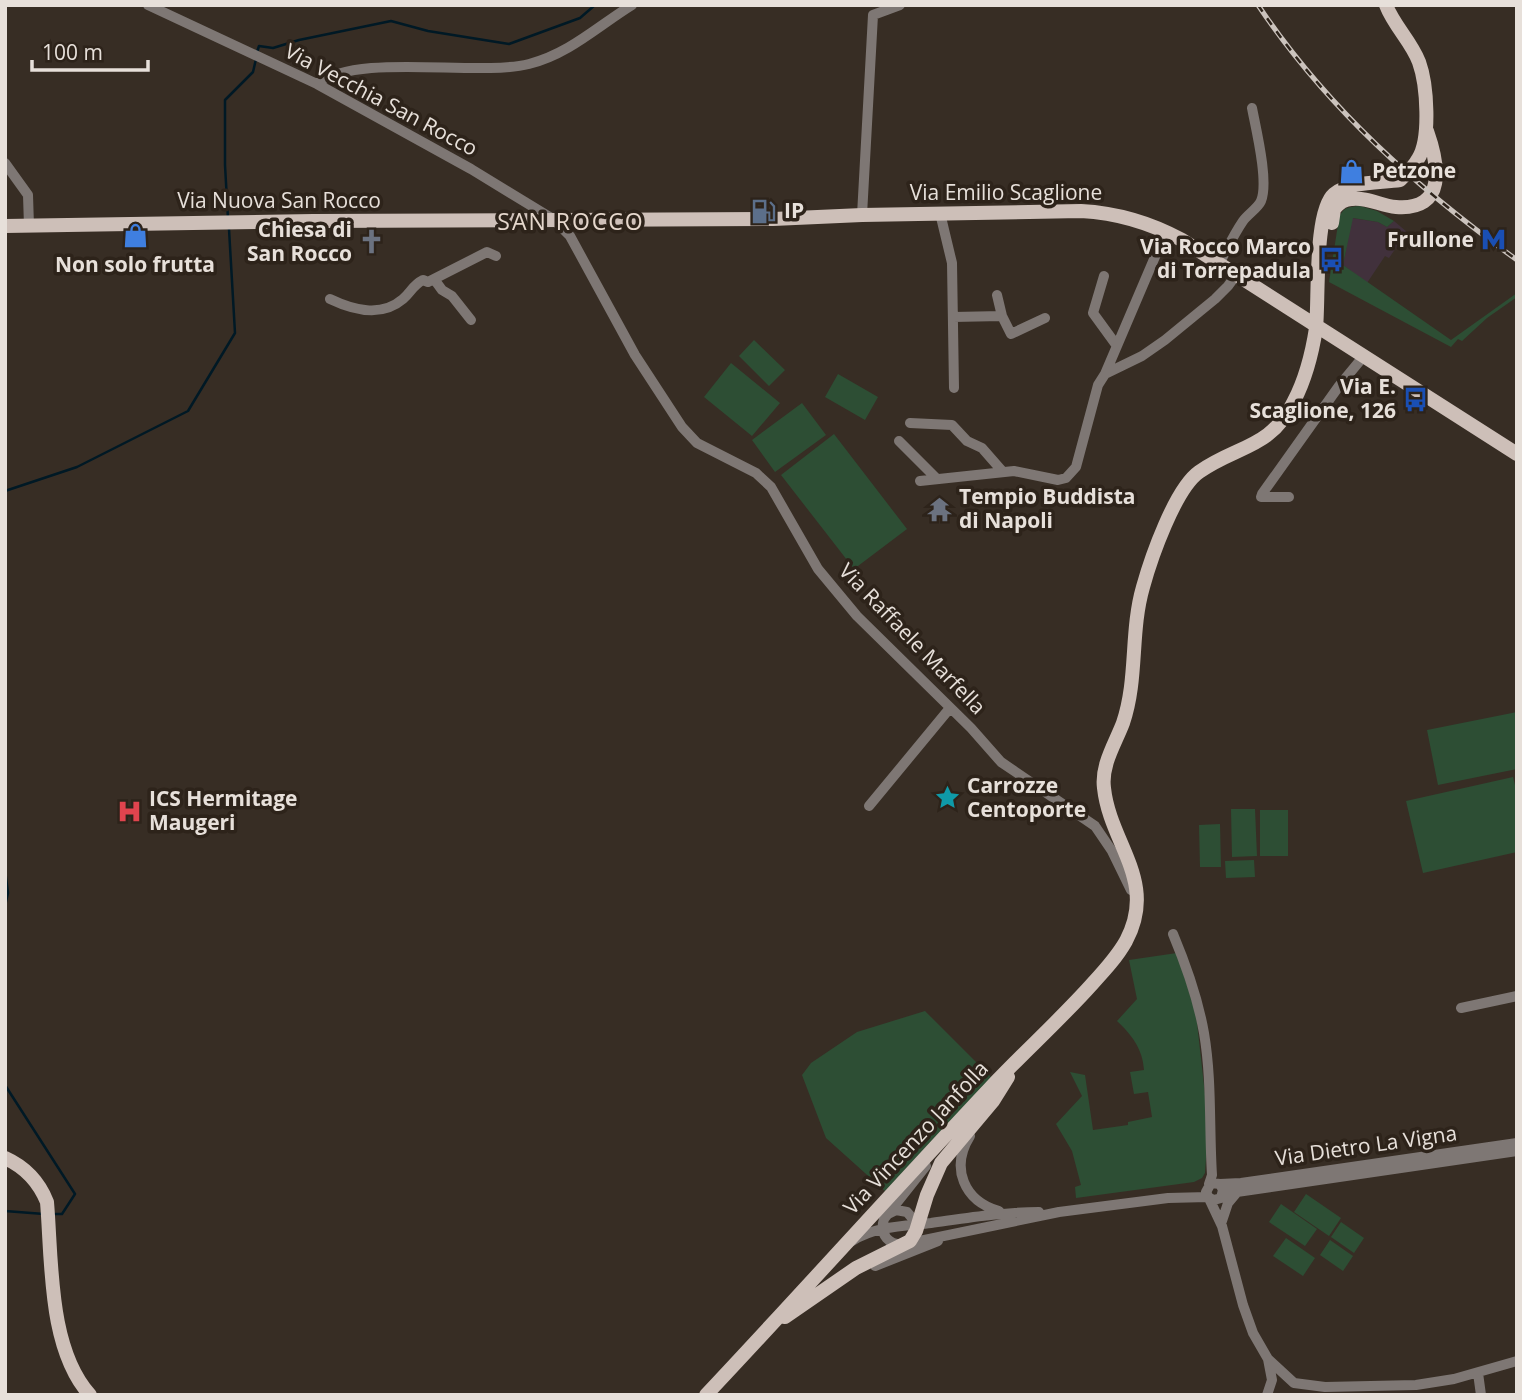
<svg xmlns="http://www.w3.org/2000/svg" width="1522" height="1400" font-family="'Open Sans',sans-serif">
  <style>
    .industrial { fill: #41313c }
    .green { fill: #2d4e34 }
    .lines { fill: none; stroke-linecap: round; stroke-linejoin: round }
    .stream { stroke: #001925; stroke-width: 2.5 }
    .minor { stroke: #7e7774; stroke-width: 10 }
    .major { stroke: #cdbfb8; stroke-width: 14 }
    .rail-casing { stroke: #cbc3bd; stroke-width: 5 }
    .rail { stroke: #2d231a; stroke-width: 2.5; stroke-dasharray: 8; stroke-linecap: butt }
    .labels { text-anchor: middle; stroke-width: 7; stroke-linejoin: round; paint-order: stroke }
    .street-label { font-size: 21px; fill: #e7e0da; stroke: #2d231a }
    .poi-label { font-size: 21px; font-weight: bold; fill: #e7e0da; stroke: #2d231a; text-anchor: start }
    .neighbourhood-label { font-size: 23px; letter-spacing: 2px; fill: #e5d7cc; stroke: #2d231a }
  </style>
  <rect width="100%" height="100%" fill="#372d24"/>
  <path class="industrial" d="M1352,218L1378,222L1387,227L1394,221L1407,232L1389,258L1385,256L1367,283L1343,265Z"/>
  <path class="green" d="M1360,206L1377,211L1394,221L1387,227L1378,222L1353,218L1343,265L1451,340L1517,293V297L1487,318L1462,341L1458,339L1451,347L1329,282L1339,218C1343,207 1349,207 1360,206Z
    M754,340L785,370L769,386L739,356Z
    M731,363L780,403L752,436L704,397Z
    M838,374L878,397L865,420L825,397Z
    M802,403L826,435L775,472L752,440Z
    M834,434L907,529L854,569L781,475Z
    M1517,712V769L1438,785L1427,730Z
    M1513,777L1517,793V852L1423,873L1406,801Z
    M1231,809H1255L1257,856L1232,857Z
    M1260,810H1288V856H1260Z
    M1220,824L1221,867H1200L1199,825Z
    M1254,860L1255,877L1226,878L1225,861Z
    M1177,953L1196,1014L1205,1094L1207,1144L1205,1173L1202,1178L1194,1182L1076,1198L1075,1187L1081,1185L1072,1151L1056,1124L1082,1096L1070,1072L1085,1075L1093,1130L1128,1125V1122L1152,1117L1148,1092L1134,1094L1130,1072L1144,1070C1143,1049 1131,1034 1117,1021L1137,999L1129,960Z
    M925,1011L991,1077L885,1191L826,1138L802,1075L811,1063L857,1032Z
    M1306,1194L1341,1218L1329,1236L1294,1212Z
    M1281,1204L1317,1229L1305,1246L1269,1222Z
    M1341,1222L1364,1238L1354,1253L1331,1237Z
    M1286,1238L1315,1258L1303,1276L1273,1256Z
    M1330,1240L1353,1256L1343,1271L1320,1255Z"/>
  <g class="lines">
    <path class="stream" d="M257,52L259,46L273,48L299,40L391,21L428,31L509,44L580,18L595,5
      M228,219L225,165V100L253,72L256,59
      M5,491L77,467L188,411L235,333L229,229
      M5,870L8,893L5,906
      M5,1085L75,1194L62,1214H55
      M5,1211L44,1214"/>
    <path class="minor" d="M148,5L317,84L471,169L553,219L570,236L635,355L682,427L697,443L756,473L771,487L818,569L857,616L971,728L1001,762L1095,826L1112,851L1131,890
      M317,84C359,52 475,77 529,64C569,54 598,26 632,5
      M5,163L28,195L29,226
      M940,213L952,263L954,388
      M862,215L873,15L900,5
      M1219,264C1227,249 1234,234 1243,221C1248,214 1258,208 1261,201C1269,182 1256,129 1252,108
      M1104,276L1093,313L1117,346
      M434,279L442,290L452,296L471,320
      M997,295L1002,316
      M330,299C353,310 381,318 403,299C411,292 413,285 423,280L428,282L487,252L496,256
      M953,317L1002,316L1011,334L1045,318
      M1105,374L1142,356L1165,340L1215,299L1228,286L1236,275
      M910,423L952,425L967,441L982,448L1003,472
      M899,441L937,479
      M920,481L1014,471L1058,480L1066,478L1076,467L1098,385L1105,374L1166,231
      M1289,497H1261L1262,494L1339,386L1363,357
      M869,806L950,708
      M1173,934C1186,965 1198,999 1204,1033C1212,1080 1209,1128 1212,1175L1209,1184
      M1461,1008L1517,996
      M970,1136C950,1168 964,1201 999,1211
      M926,1166L884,1219C879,1235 889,1246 905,1244L1059,1212L1168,1198L1208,1197
      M1220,1184L1241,1183L1517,1143
      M1223,1194L1517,1151
      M1209,1198L1214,1200L1221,1198L1223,1190L1220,1184L1211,1183L1206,1192L1222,1226L1243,1305L1253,1333L1268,1359L1294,1383L1325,1387L1416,1385L1454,1379L1517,1361
      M886,1215L896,1210L907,1212L918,1225
      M1222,1221L1228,1203L1238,1191
      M852,1241C875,1226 905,1226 931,1223C967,1218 1003,1212 1039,1212
      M875,1266L938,1241
      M1478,1373L1481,1395
      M1267,1395L1272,1380L1268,1359"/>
    <path class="major" d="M1332,223L1334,209C1339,203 1344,199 1352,199C1368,197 1381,206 1396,207C1447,211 1439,165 1427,131
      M5,226L313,221L773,219L862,215L1081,211C1118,213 1149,222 1182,240L1517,454
      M5,1158C25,1167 39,1182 47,1202C52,1260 48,1349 90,1395
      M785,1317L856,1268L910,1241L916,1231L927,1195L941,1163L993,1101L1008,1077
      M706,1395C802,1293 895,1189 991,1087C1025,1051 1061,1019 1093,983C1105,970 1117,957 1126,941C1158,881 1110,844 1104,788C1101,765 1115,744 1123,723C1138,679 1130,632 1143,587C1151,558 1175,489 1199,472C1237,445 1271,449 1294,401C1306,378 1312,354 1316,328C1319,300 1314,211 1334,194C1349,181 1381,183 1400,180C1406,174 1414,167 1418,159C1431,139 1427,84 1419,62C1411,41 1394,26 1386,5"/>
    <defs>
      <path id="rail" d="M1258,5C1327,108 1417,188 1517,260"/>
    </defs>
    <use href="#rail" class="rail-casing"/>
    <use href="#rail" class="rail"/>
  </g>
  <defs>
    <symbol id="shop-bare" viewBox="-9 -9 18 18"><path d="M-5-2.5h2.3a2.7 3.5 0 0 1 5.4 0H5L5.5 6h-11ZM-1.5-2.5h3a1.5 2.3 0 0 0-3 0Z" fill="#3f7fe0" stroke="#2d231a" stroke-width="2.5" paint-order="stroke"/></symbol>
    <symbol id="fuel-bare" viewBox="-9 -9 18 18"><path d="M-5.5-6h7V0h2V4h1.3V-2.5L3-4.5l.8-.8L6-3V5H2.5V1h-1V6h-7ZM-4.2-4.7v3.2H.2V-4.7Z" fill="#5c6f8a" stroke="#2d231a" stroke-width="2.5" paint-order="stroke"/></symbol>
    <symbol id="metro-bare" viewBox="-9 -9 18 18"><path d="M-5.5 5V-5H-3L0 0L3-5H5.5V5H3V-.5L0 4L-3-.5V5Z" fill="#1a4fb4" stroke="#2d231a" stroke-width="2.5" paint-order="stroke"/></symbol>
    <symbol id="church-bare" viewBox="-9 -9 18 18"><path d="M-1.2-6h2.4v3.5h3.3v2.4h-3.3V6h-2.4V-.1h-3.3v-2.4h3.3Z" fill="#6b7280" stroke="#2d231a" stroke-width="2.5" paint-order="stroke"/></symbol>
    <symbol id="bus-bare" viewBox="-9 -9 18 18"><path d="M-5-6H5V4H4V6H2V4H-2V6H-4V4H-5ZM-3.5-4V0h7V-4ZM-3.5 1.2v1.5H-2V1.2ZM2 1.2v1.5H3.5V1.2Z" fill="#1a4fb4" stroke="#2d231a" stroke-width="2.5" paint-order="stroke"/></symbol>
    <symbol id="temple-bare" viewBox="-9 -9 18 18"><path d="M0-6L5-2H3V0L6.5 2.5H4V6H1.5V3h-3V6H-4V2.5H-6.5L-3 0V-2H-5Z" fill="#6b7280" stroke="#2d231a" stroke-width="2.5" paint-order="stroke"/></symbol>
    <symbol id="sight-bare" viewBox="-9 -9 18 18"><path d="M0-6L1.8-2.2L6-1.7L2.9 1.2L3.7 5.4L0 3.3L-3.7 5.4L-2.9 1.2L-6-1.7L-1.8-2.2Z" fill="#0f9aa8" stroke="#2d231a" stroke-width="2.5" paint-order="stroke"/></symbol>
    <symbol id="hospital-bare" viewBox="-9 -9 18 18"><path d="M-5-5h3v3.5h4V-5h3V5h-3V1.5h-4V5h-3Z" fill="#e0444e" stroke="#2d231a" stroke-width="2.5" paint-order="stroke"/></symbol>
  </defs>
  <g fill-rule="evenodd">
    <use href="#shop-bare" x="1334" y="154" width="35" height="35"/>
    <use href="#fuel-bare" x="746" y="194" width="35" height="35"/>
    <use href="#shop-bare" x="118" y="218" width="35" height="35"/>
    <use href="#metro-bare" x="1476" y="222" width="35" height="35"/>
    <use href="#church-bare" x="354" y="224" width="35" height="35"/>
    <use href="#bus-bare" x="1314" y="242" width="35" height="35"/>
    <use href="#bus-bare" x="1398" y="382" width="35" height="35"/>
    <use href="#temple-bare" x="922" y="492" width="35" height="35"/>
    <use href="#sight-bare" x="930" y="780" width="35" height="35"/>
    <use href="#hospital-bare" x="112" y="794" width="35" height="35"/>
  </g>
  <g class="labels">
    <g class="street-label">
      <text transform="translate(381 100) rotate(28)" y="7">Via Vecchia San Rocco</text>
      <text x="1006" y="200">Via Emilio Scaglione</text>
      <text x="279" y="208">Via Nuova San Rocco</text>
      <text transform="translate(912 639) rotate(46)" y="7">Via Raffaele Marfella</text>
      <text transform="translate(916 1138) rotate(-47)" y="7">Via Vincenzo Janfolla</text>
      <text transform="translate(1366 1146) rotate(-8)" y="7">Via Dietro La Vigna</text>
    </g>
    <g class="poi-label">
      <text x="1372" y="178">Petzone</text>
      <text x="784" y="218">IP</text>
      <text x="352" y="237" text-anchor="end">Chiesa di<tspan x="352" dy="24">San Rocco</tspan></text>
      <text x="1474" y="247" text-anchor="end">Frullone</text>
      <text x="1311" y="254" text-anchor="end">Via Rocco Marco<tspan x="1311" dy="24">di Torrepadula</tspan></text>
      <text x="135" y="272" text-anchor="middle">Non solo frutta</text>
      <text x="1396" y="394" text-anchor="end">Via E.<tspan x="1396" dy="24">Scaglione, 126</tspan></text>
      <text x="959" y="504">Tempio Buddista<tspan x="959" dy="24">di Napoli</tspan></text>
      <text x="967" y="793">Carrozze<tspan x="967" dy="24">Centoporte</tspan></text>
      <text x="149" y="806">ICS Hermitage<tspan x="149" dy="24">Maugeri</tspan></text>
    </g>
    <g class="neighbourhood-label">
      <text x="571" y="230">SAN ROCCO</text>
    </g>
  </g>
  <rect width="1522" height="1400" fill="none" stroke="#e7e0da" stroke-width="14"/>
  <path d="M32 60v10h116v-10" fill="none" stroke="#e7e0da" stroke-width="3.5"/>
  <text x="42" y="60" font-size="21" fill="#e7e0da" stroke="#2d231a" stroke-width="5" paint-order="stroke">100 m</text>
</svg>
